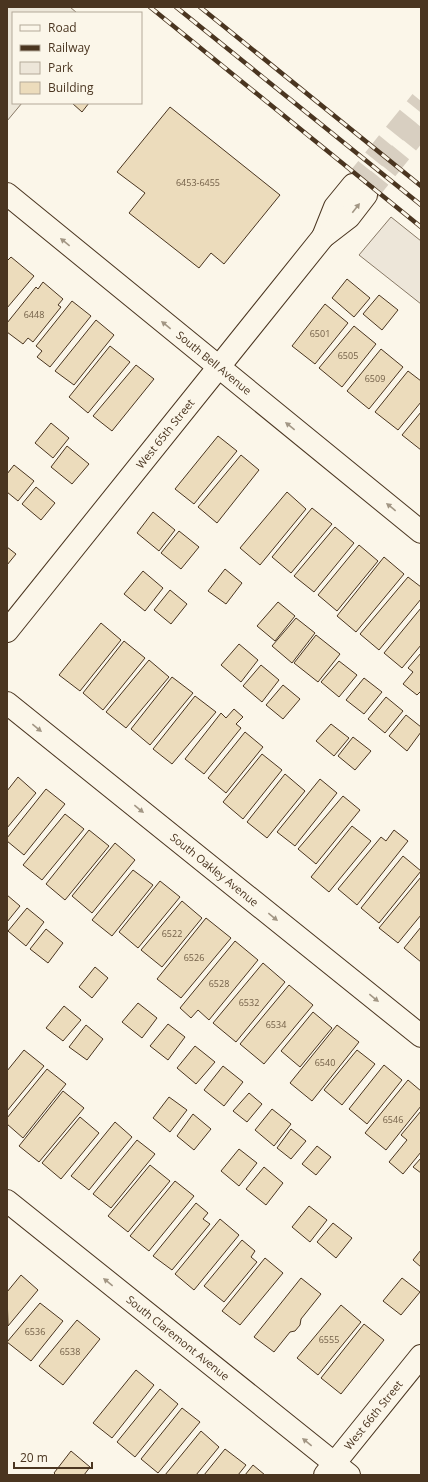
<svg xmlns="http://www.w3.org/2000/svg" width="428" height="1482" font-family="'Open Sans',sans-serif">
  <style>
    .green { fill: #ede6d9; stroke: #887966 }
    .parking { fill: #ede7d9; stroke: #887966 }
    .building { fill: #ecdcbc; stroke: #4a3520 }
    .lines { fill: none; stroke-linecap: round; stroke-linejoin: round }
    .street-tunnel { stroke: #d8cfc1; stroke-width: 22; stroke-dasharray: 22 11; stroke-linecap: butt }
    .street-casing { stroke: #4a3520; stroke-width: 24 }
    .street { stroke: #fbf6e9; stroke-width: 22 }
    .rail-casing { stroke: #4a3520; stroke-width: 4.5 }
    .rail { stroke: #fbf6e9; stroke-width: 3; stroke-dasharray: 9; stroke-linecap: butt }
    .oneway { fill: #a29684 }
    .labels { text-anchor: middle; stroke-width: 3; stroke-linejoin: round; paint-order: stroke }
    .number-label { font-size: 9px; fill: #725f47 }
    .street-label { font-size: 11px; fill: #4a3520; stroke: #fbf6e9 }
  </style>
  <rect width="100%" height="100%" fill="#fbf6e9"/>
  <path class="green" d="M391,217L421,241V304L359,255Z"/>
  <path class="parking" d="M7,7H70L77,13H13V103H22L7,121Z"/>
  <path class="building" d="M72,103H89L82,112Z
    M170,107L280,195L224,264L211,253L199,268L129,213L145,193L117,172Z
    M11,257L34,276L7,308V261Z
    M347,279L370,298L354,317L332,298Z
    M43,282L63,299L58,305L61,307L33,342L28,338L23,344L7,332V323L36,287L38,289Z
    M379,295L398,310L382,330L363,314Z
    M72,301L91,316L50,367L37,357L42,351L36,346Z
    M325,304L348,323L315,364L292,346Z
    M96,320L114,335L74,385L55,371Z
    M354,326L376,344L342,387L319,368Z
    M110,346L130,362L88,413L69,397Z
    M381,349L403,367L369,409L347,391Z
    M136,365L154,379L112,431L93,416Z
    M408,371L421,381V402L398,430L375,412Z
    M421,412V450L402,435Z
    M51,423L69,438L53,458L35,443Z
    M218,436L237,451L194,504L175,489Z
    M67,446L89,464L72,484L51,467Z
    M241,455L259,470L217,523L198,507Z
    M14,465L34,481L18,501L7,492V474Z
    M36,487L55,503L41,520L22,504Z
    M287,492L306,509L260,565L240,548Z
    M312,508L332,524L291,573L272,557Z
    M153,512L175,530L159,551L137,533Z
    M335,527L354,543L314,592L294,576Z
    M179,531L199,547L181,569L161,553Z
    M359,545L378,561L337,611L318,595Z
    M7,547L16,554L7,565Z
    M384,557L404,574L356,632L337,616Z
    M225,569L242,583L226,604L208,591Z
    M143,571L163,588L145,611L124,594Z
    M408,577L421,587V599L379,650L360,634Z
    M170,590L187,604L171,624L154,610Z
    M278,602L295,616L275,641L257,626Z
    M421,608V645L402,668L384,653Z
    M296,618L315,633L292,663L272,646Z
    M101,623L121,640L80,691L59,675Z
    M316,635L340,654L318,682L294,663Z
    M124,641L145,658L103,710L83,693Z
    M239,644L258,660L241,682L221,665Z
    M421,653V691L417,695L403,684L413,672L408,668Z
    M149,660L169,677L126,728L106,712Z
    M339,661L357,675L339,697L321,682Z
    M261,665L279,680L262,702L243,686Z
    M172,677L193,693L150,745L131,729Z
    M364,678L382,692L364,714L346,700Z
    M283,685L300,699L283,719L266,705Z
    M195,696L216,712L172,764L153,749Z
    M386,697L403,711L385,733L368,719Z
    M234,709L243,717L236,724L241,728L204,774L185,759L221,713L226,718Z
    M406,715L421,727V732L407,751L389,736Z
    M331,724L349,738L334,756L316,741Z
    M245,732L263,747L226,793L208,778Z
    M353,737L371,751L355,770L338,756Z
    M262,754L282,770L243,819L223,802Z
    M285,774L305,791L267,838L247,822Z
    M18,777L36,793L7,828V791Z
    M320,779L337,793L295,846L277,832Z
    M46,789L65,804L24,855L7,841V838Z
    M343,796L360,810L316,864L298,849Z
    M65,814L84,829L42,880L23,865Z
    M352,826L371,841L329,892L311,877Z
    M89,830L109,846L65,900L46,884Z
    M394,830L408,841L357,905L338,889L381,837L386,841Z
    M115,843L135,860L92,913L72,896Z
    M403,856L421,871L379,923L361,908Z
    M133,870L153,885L112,936L92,920Z
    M421,877V915L398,943L379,928Z
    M160,881L180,897L138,948L119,932Z
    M7,895L20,906L7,922Z
    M182,901L202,918L162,967L141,950Z
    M27,908L44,922L26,946L8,931Z
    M206,918L231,938L181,998L157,979Z
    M421,927V962L404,948Z
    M46,929L63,943L48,963L30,949Z
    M235,941L258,960L209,1020L198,1010L191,1018L180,1008Z
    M263,963L285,982L236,1042L213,1023Z
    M95,967L108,978L92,998L79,987Z
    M289,985L313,1005L264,1064L240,1044Z
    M138,1003L157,1018L142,1038L122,1022Z
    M64,1006L81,1020L63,1041L46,1028Z
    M313,1012L332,1028L300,1067L281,1051Z
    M168,1024L185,1037L168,1060L150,1046Z
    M86,1025L103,1039L87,1060L69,1047Z
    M337,1025L359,1042L312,1101L290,1083Z
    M195,1046L215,1062L196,1084L177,1068Z
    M24,1050L44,1066L7,1111V1071Z
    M357,1050L375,1064L342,1105L324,1090Z
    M384,1065L402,1080L367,1124L349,1109Z
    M223,1066L243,1082L224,1106L204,1090Z
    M47,1069L66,1084L23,1138L7,1124V1118Z
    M408,1080L421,1091V1106L386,1150L365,1133Z
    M63,1091L84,1108L39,1162L19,1146Z
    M249,1093L262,1104L247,1122L233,1111Z
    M169,1097L187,1110L170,1132L153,1118Z
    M272,1109L291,1124L274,1146L255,1130Z
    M421,1111V1152L403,1174L389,1162L407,1140L401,1135Z
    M193,1114L211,1129L194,1150L177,1136Z
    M80,1117L99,1133L61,1179L42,1163Z
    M115,1122L132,1137L89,1190L71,1176Z
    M291,1129L306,1141L291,1159L277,1148Z
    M137,1140L155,1154L111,1208L93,1194Z
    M317,1146L331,1157L316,1175L302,1164Z
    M239,1149L257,1163L239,1186L221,1171Z
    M421,1158V1173L413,1167Z
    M150,1165L170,1181L128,1232L108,1216Z
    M264,1167L283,1183L266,1205L246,1189Z
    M175,1181L194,1196L149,1251L130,1236Z
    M196,1203L208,1213L203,1219L210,1224L172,1270L153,1256Z
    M309,1206L327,1220L310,1242L292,1227Z
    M220,1219L239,1235L194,1290L175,1274Z
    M333,1223L352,1238L336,1258L317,1242Z
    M242,1240L255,1251L251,1257L257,1262L224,1302L204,1286Z
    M421,1250V1267L413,1260Z
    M265,1258L283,1273L240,1325L222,1311Z
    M21,1275L38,1290L8,1326L7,1292Z
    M301,1278L321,1294L301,1319L300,1325L295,1331L290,1332L274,1352L254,1337Z
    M402,1278L420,1292L401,1315L383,1301Z
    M40,1303L63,1321L31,1361L7,1342Z
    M341,1305L361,1322L318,1375L297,1358Z
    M77,1320L100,1339L63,1385L39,1366Z
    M364,1324L384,1340L341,1394L321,1378Z
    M136,1370L154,1385L112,1438L93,1423Z
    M160,1389L178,1404L135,1457L117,1442Z
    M182,1408L200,1422L158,1473L141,1459Z
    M201,1431L219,1447L196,1475H165Z
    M225,1449L246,1465L238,1475H204Z
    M71,1451L90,1467L84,1475H56L54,1473Z
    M253,1465L265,1475H245Z"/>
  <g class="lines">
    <path class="street-tunnel" d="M353,185L421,101
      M366,195L421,127"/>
    <defs>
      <g id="street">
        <path id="s1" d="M7,194L421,532"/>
        <path d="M323,237L335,207L353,185"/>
        <path id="s2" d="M7,631L323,237L349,217L366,195"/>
        <path id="s3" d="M7,703L421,1036"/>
        <path id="s4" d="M7,1201L349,1475"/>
        <path id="s5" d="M325,1475L421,1356"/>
      </g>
    </defs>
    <use href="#street" class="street-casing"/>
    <use href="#street" class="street"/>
    <defs>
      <path id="rail" d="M150,7L421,227
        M176,7L421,205
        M200,7L421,186"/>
    </defs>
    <use href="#rail" class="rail-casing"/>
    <use href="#rail" class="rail"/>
  </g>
  <defs><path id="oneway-solid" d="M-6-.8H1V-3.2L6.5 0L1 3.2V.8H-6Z"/></defs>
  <g class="oneway">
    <use href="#oneway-solid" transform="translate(356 208) rotate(-52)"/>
    <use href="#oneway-solid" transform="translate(65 242) rotate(-141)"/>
    <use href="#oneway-solid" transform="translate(166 325) rotate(-141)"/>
    <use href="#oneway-solid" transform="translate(290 426) rotate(-141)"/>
    <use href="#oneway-solid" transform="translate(391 507) rotate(-141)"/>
    <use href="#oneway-solid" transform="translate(37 728) rotate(39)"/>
    <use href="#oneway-solid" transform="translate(139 809) rotate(39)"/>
    <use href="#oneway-solid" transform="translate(273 917) rotate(39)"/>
    <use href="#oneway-solid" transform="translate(374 998) rotate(39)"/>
    <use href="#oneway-solid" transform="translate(108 1282) rotate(-141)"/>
    <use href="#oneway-solid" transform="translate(307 1442) rotate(-141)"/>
  </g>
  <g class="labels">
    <g class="number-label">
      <text x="198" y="186">6453-6455</text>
      <text x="34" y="318">6448</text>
      <text x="320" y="337">6501</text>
      <text x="348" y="359">6505</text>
      <text x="375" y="382">6509</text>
      <text x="172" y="937">6522</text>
      <text x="194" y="961">6526</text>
      <text x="219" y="987">6528</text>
      <text x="249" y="1006">6532</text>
      <text x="276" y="1028">6534</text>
      <text x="325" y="1066">6540</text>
      <text x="393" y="1123">6546</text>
      <text x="35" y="1335">6536</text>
      <text x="329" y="1343">6555</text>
      <text x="70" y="1355">6538</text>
    </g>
    <g class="street-label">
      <text dy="4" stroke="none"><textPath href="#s1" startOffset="267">South Bell Avenue</textPath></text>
      <text dy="4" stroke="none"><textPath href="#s2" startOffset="253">West 65th Street</textPath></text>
      <text dy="4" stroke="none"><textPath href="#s3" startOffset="266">South Oakley Avenue</textPath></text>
      <text dy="4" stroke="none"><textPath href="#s4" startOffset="219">South Claremont Avenue</textPath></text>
      <text dy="4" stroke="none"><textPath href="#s5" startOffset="77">West 66th Street</textPath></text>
    </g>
  </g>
  <rect width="428" height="1482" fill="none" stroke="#4a3520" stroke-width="16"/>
  <rect x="12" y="12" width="130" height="92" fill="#fbf6e9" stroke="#b4a999"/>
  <rect x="20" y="25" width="20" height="6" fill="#fbf6e9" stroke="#b4a999"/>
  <text x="48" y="32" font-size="12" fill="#4a3520">Road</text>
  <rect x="20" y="45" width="20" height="6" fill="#4a3520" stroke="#b4a999"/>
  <text x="48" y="52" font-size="12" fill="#4a3520">Railway</text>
  <rect x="20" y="62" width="20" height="12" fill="#ede6d9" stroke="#b4a999"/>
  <text x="48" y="72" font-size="12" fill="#4a3520">Park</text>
  <rect x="20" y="82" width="20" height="12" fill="#ecdcbc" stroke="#b4a999"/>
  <text x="48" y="92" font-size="12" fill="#4a3520">Building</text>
  <path d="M14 1462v6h78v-6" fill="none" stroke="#4a3520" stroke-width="2"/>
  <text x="20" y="1462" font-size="12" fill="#4a3520" stroke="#fbf6e9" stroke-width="3" paint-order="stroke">20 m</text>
</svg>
